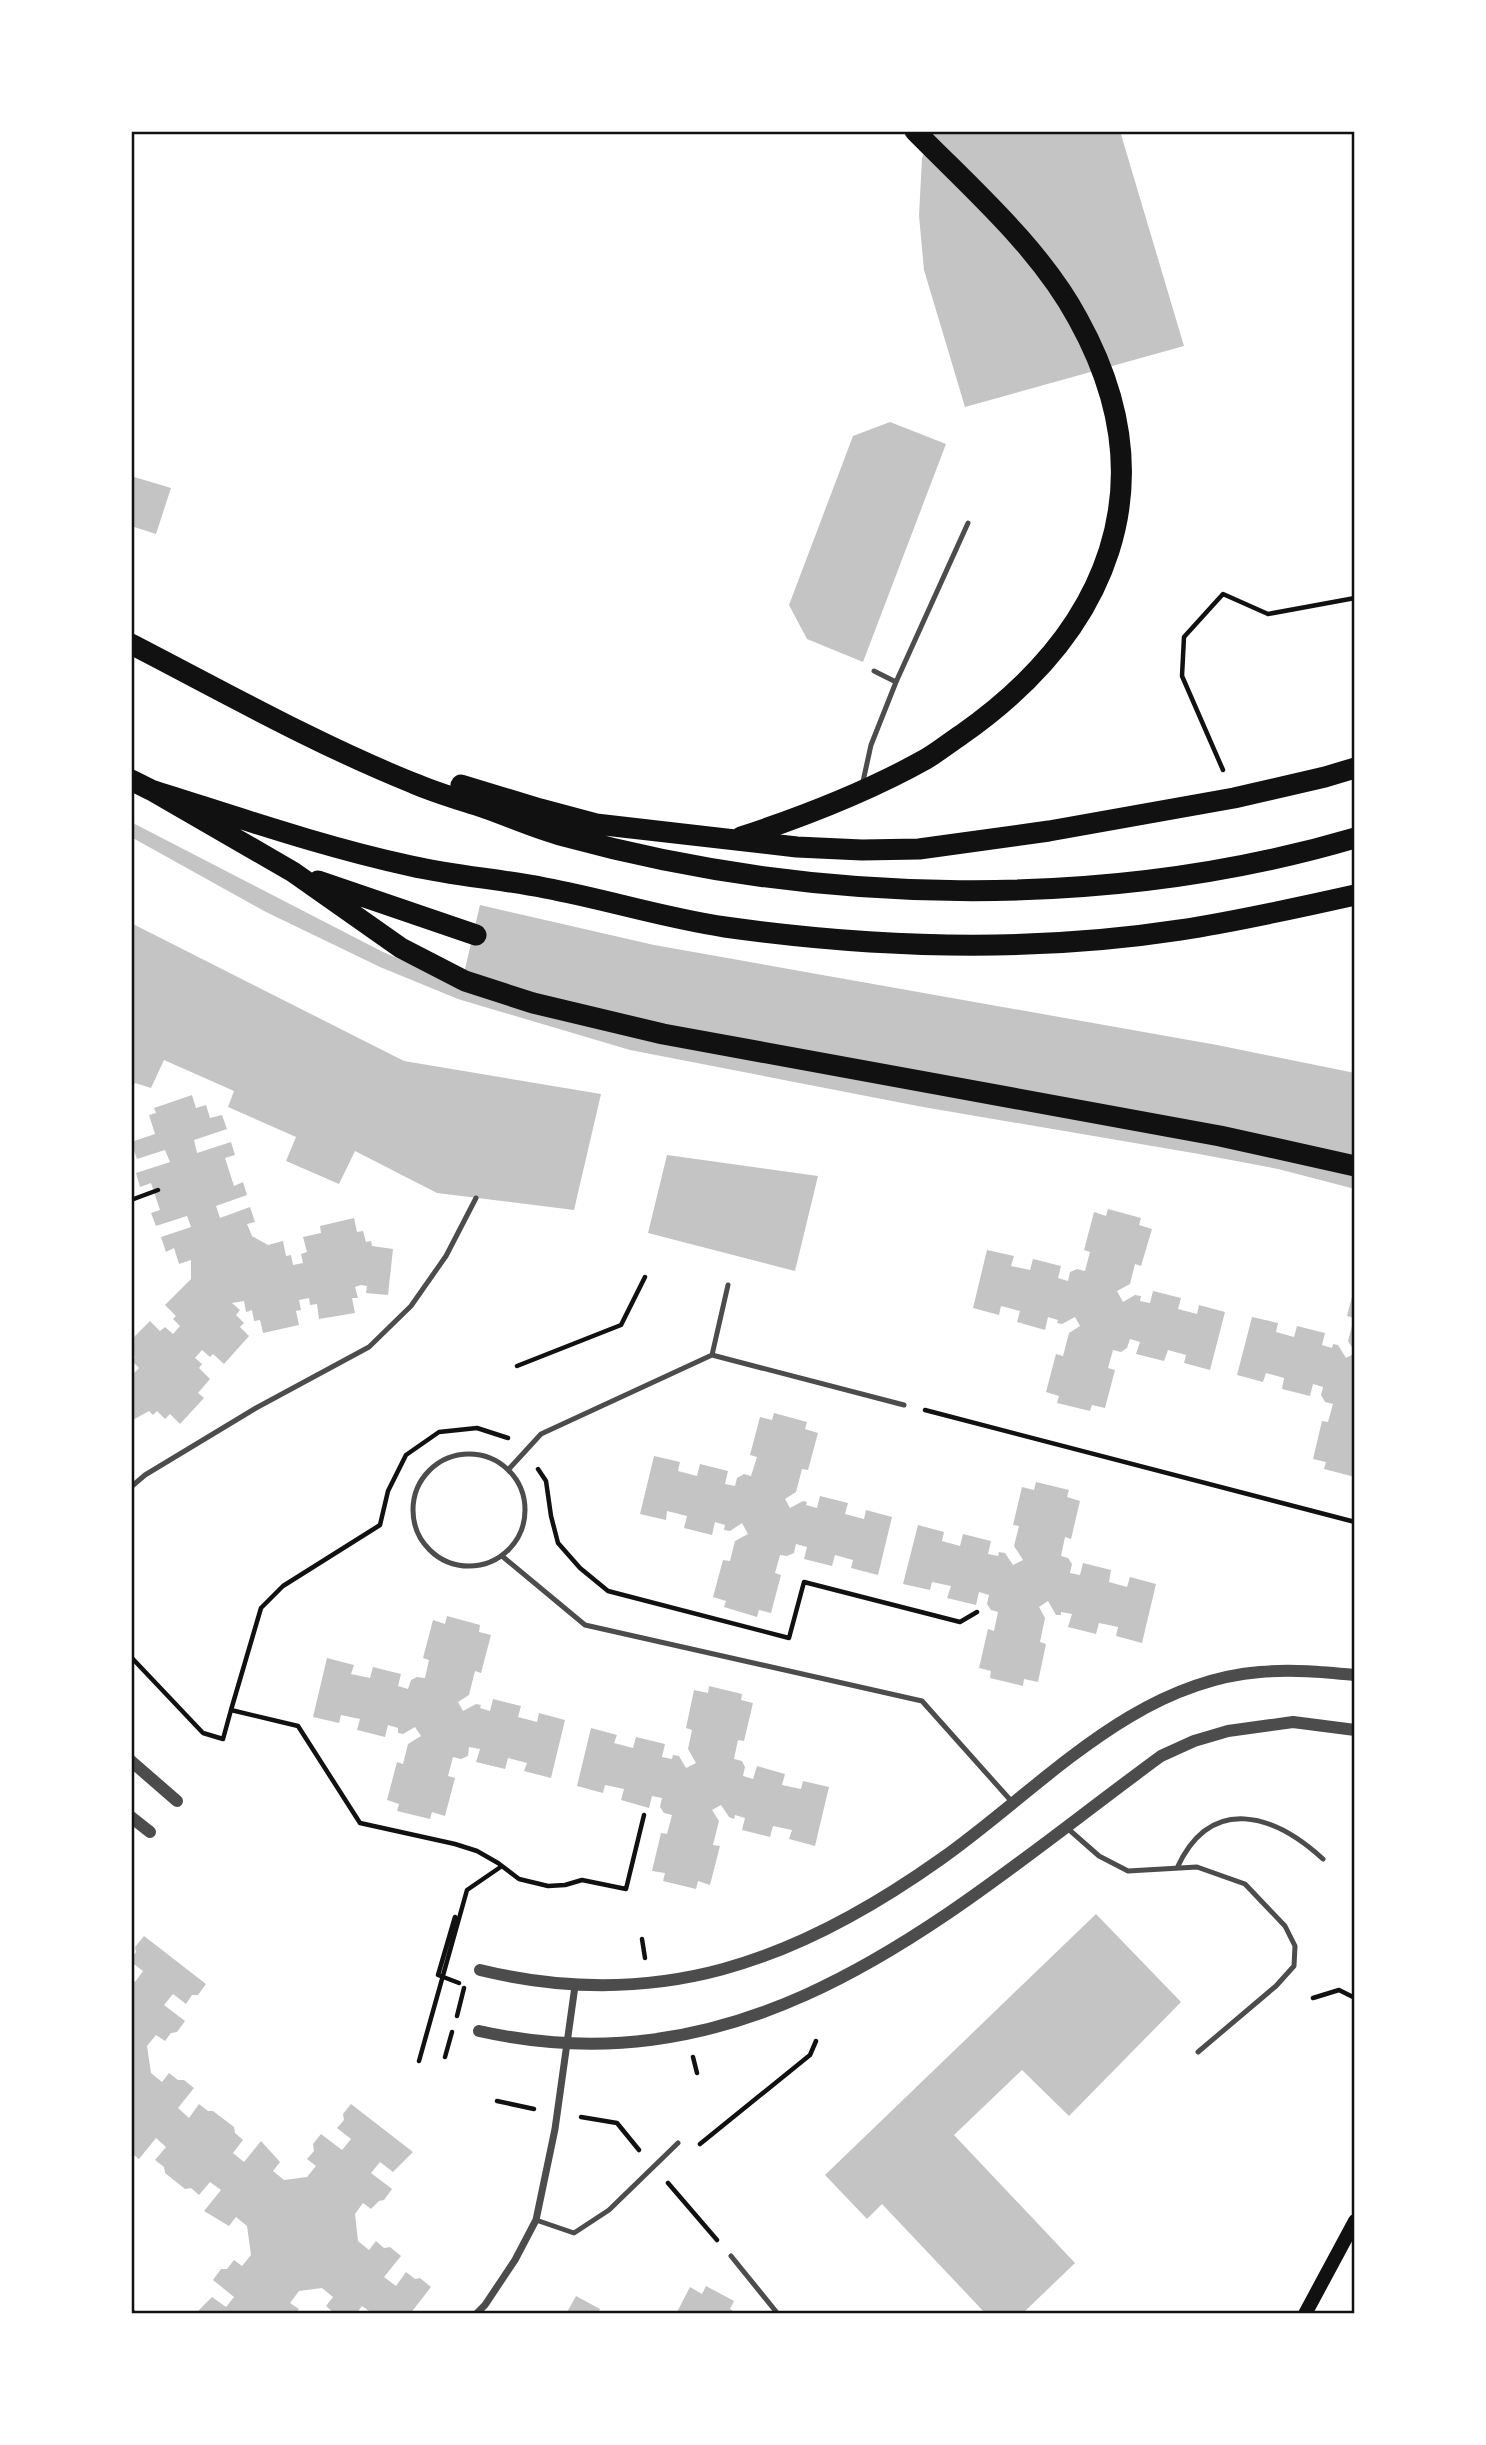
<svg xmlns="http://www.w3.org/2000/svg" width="1486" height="2445" font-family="'PT Sans',sans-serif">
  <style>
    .building { fill: #c4c4c4 }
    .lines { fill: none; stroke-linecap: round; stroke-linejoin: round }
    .path { stroke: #111; stroke-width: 4.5 }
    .service { stroke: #4c4c4c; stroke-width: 5 }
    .minor { stroke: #4c4c4c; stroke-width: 7 }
    .tertiary { stroke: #4c4c4c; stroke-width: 12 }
    .secondary { stroke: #111; stroke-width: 14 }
    .motorway { stroke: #111; stroke-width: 21 }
    .neatline { fill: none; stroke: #111; stroke-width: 2.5 }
  </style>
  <rect width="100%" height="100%" fill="#fff"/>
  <path class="building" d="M934,131H1120L1184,346L965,407L924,270L919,216L922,158Z
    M890,422L946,444L863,662L807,639L789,605L853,436Z
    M131,476L171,488L156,534L131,526Z
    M131,822L383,952L461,986L480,905L654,945L1217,1045L1355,1073V1189L1278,1169L1199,1154L923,1107L630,1050L458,999L380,967L266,912L131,837Z
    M131,923L404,1061L601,1094L574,1210L437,1193L355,1151L339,1184L286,1161L296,1137L228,1107L234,1091L164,1060L151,1088L135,1083L131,1091Z
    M192,1095L196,1108L206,1105L210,1118L222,1115L227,1129L194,1140L197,1153L231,1142L235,1155L225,1158L234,1186L243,1182L247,1195L216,1206L220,1218L250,1207L255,1222L247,1224L252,1236L268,1245L283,1241L286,1256L291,1255L293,1265L303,1263L301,1254L307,1252L303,1237L321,1233L320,1226L354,1218L357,1232L363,1231L366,1242L371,1241L372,1246L393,1249L388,1295L366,1293L367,1286L361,1285L355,1287L358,1298H352L355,1313L319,1319L317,1304L310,1305L309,1298L299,1300L301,1310L296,1311L299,1325L263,1333L260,1320L254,1321L252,1310L246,1312L244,1301L232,1303L240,1310L236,1315L244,1323L240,1327L249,1336L224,1364L213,1354L210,1357L202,1350L195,1358L202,1364L199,1368L210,1379L198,1393L204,1398L180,1424L170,1414L165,1419L157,1411L153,1415L149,1411L131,1421V1376L139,1368L131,1360L135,1357L131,1354V1340L150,1321L160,1331L165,1327L173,1334L180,1326L173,1319L176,1316L165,1305L191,1279V1260L179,1264L174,1248L166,1252L161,1237L191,1227L187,1216L156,1226L151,1213L160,1210L151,1183L140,1187L136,1173L170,1162L165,1150L137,1159L131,1142L155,1134L149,1115L156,1113L154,1108Z
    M667,1155L818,1176L795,1271L648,1233Z
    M1108,1209L1141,1218L1139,1225L1152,1229L1141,1266L1135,1264L1130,1284L1117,1291L1123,1302L1135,1295L1141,1296L1140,1301L1150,1303L1153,1291L1181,1298L1178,1309L1197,1314L1199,1305L1225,1312L1210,1370L1184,1363L1186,1355L1168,1350L1164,1361L1136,1354L1140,1342L1130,1339L1127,1348L1121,1352L1113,1350L1108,1368L1115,1370L1105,1408L1092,1405L1090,1411L1057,1403L1059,1396L1046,1392L1056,1354L1063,1356L1069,1333L1080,1326L1075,1317L1062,1324L1057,1323L1058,1320L1048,1317L1045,1330L1017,1322L1020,1311L1001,1306L999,1315L973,1308L987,1250L1014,1256L1011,1266L1030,1270L1033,1259L1061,1266L1058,1278L1068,1281L1070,1272L1077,1269L1085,1271L1090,1252L1084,1250L1094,1212L1106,1216Z
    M1354,1289H1355V1352L1348,1341L1354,1318L1347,1316Z
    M1252,1317L1278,1323L1276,1332L1294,1337L1297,1326L1325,1333L1322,1345L1332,1348L1333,1344L1338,1345L1346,1358L1355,1353V1477L1324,1469L1326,1462L1313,1459L1322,1421L1328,1422L1333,1404L1325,1402L1321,1395L1323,1387L1313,1384L1310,1396L1282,1389L1284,1378L1266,1373L1263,1382L1237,1375Z
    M774,1413L807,1422L805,1429L818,1433L808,1470L802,1469L796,1492L785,1499L790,1508L803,1501L807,1502L806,1505L817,1508L820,1496L848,1503L845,1514L864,1519L866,1510L892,1517L878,1575L851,1568L853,1560L835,1555L832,1566L804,1559L807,1547L796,1544L794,1553L787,1556L780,1555L775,1573L781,1575L771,1613L759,1610L757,1617L724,1607L726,1601L713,1597L723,1560L730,1561L735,1541L748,1534L742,1523L730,1531L724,1530L725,1525L715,1522L712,1535L684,1528L687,1516L667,1511L666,1520L640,1514L654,1456L680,1462L678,1471L697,1476L700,1464L728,1471L725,1484L735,1486L737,1478L744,1474L751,1476L757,1457L750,1455L760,1417L772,1420Z
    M1036,1482L1069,1490L1067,1497L1080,1501L1071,1539L1065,1537L1061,1556L1068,1558L1072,1564L1070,1573L1080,1575L1083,1563L1111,1570L1109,1582L1127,1587L1130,1577L1156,1584L1142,1643L1116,1636L1118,1627L1099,1623L1096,1634L1068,1627L1072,1614L1061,1612V1615H1056L1048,1601L1039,1607L1045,1618L1040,1642L1046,1644L1038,1682L1024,1679L1023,1686L990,1678L991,1671L979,1668L988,1629L994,1631L998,1612L991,1610L987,1604L989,1595L979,1592L976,1605L947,1598L951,1586L932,1582L930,1590L903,1584L918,1525L944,1532L942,1541L960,1546L963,1534L991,1541L988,1554L998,1556L999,1552L1005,1553L1013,1565L1023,1560L1014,1546L1019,1526L1013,1525L1022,1487L1034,1490Z
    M447,1616L480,1625L479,1632L491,1635L481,1673L475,1671L469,1695L458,1702L463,1711L476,1704L481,1705L480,1708L490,1711L493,1699L521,1706L518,1717L537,1722L539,1713L565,1720L551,1778L524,1771L527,1763L508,1758L505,1769L476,1762L480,1749L469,1747L468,1756L461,1759L453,1757L448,1776L455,1778L445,1816L432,1812L430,1819L397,1811L399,1804L387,1800L397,1762L403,1764L408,1744L421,1736L415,1727L403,1734L398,1733V1728L388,1725L385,1737L357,1730L360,1719L341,1715L339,1723L313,1717L327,1658L354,1665L351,1674L370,1678L373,1667L401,1674L398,1686L408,1689L411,1680L417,1677L425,1678L429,1660L423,1658L433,1620L445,1624Z
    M709,1686L742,1694L741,1700L753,1703L744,1741L738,1740L734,1759L742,1761L745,1767L743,1776L753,1779L757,1766L785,1774L782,1785L801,1789L803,1781L829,1787L815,1846L789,1839L792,1830L773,1826L770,1837L742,1830L745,1818L735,1815L734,1819L729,1817L721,1805L712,1810L719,1821L713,1845L720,1846L710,1885L698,1881L696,1889L663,1881L665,1873L652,1871L661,1833L667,1834L672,1815L664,1813L660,1807L662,1798L652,1796L649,1808L621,1800L624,1789L605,1785L603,1793L577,1786L591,1728L617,1735L614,1743L633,1748L636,1737L665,1744L662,1757L672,1759L673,1755L679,1756L686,1768L696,1763L688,1749L692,1730L686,1728L694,1690L708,1693Z
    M1096,1914L1181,2002L1069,2116L1022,2070L954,2135L1075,2263L1022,2314H986L882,2204L867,2219L825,2175Z
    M144,1936L206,1984L198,1995H192L186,2004L173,1994L164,2005L185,2021L177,2032L171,2033L165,2041L156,2035L147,2046L151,2073L162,2082L169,2073L178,2080H184L194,2088L178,2108L189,2118L199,2104L208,2111H213L234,2127L235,2133L243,2140L233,2153L244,2162L261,2141L280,2162L273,2171L284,2180L307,2177L316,2166L307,2159L314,2151L313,2144L321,2134L342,2150L351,2139L337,2128L344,2120L343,2114L351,2104L413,2152L393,2172L380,2162L371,2173L392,2189L384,2200L379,2201L371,2209L363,2203L355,2214L358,2241L369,2250L376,2241L384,2248L390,2247L401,2256L384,2277L396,2286L406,2272L415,2279L420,2278L431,2287L410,2314H373L362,2306L356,2314H335L326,2306L333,2297L322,2288L299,2291L290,2303L299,2309L295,2314H195L212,2297L226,2307L234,2297L213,2280L221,2269H227L234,2260L242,2266L251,2255L247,2226L236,2217L229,2226L204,2211L221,2190L210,2182L199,2195L191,2188L185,2189L165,2173L164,2167L155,2160L166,2147L156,2138L139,2159L131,2153V1979L135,1982L143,1971L131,1962V1959L136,1952L135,1947Z
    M706,2286L734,2301L730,2309L739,2314H676L690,2287L702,2294Z
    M576,2296L600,2309L598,2314H566Z"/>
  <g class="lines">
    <path class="path" d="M1223,770L1182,676L1184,637L1223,594L1268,614L1355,598
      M131,1200L158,1190
      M517,1366L621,1325L645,1277
      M925,1410L1355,1522
      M508,1438L477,1428L439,1432L406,1455L388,1491L380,1525L283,1586L261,1608L231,1710L298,1726L360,1823L455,1844L477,1851L498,1863L519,1879L548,1886L565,1885L582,1880L626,1889L644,1815
      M538,1469L546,1481L551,1516L558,1543L580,1568L608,1591L789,1638L804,1582L960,1622L977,1612
      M131,1657L203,1733L223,1739L231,1710
      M455,1917L438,1975L459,1983
      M642,1939L645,1958
      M1313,1998L1339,1990L1355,1998
      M457,2016L464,1988
      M445,2057L452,2032
      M693,2057L697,2073
      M419,2061L467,1890L502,1866
      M497,2101L534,2109
      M581,2117L617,2123L639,2150
      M700,2144L810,2055L816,2041
      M668,2183L717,2240"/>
    <path class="service" d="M896,682L968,523
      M862,786L871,745L896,682L874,671
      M712,1355L904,1405
      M413 1510a56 56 0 1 1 112 0a56 56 0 1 1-112 0Z
      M508,1470L541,1434L712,1355L728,1285
      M131,1487L145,1475L256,1408L369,1347L411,1306L446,1256L476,1198
      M502,1556L585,1625L922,1701L1013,1803
      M1066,1827L1099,1856L1128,1871L1197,1867L1245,1884L1285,1926L1295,1946L1294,1966L1276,1986L1198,2052
      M1177,1868C1211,1794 1274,1814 1323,1859
      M536,2220L574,2233L609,2210L678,2143
      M731,2256L778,2314
      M131,2311L135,2314"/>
    <path class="minor" d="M476,2314L485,2305L515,2260L536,2220L555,2129L575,1986"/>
    <path class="tertiary" d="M131,1761L177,1801
      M131,1817L150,1832
      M480,1970C657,2013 796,1962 941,1859C1039,1790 1132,1682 1260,1672C1291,1669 1323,1672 1355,1675
      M479,2031C761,2094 952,1909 1161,1756L1194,1741L1228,1731L1293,1722L1355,1730"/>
    <path class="secondary" d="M1305,2314L1355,2221"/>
    <path class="motorway" d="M131,644C224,692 316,744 413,783C436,793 461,800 485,808C511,817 537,829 564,836C815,905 1104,912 1355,838
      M131,780L151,790C237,817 323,847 411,866C455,876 500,879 545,888C605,899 664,918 725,927C875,948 1030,953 1180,930C1239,921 1297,908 1355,895
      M461,785L540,809L596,824L797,847L862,850L919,849L1049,831L1234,798L1325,777L1355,768
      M151,790L293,872L401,948L465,981L533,1003L663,1034L1220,1136L1355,1166
      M741,837C805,816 867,792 926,759C938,752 949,743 961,735C1108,632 1170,485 1078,319C1040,248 971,188 915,131
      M318,881L476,935"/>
  </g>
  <rect width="1486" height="2445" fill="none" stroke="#ffffff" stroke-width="266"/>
  <rect x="133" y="133" width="1220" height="2179" class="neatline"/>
</svg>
